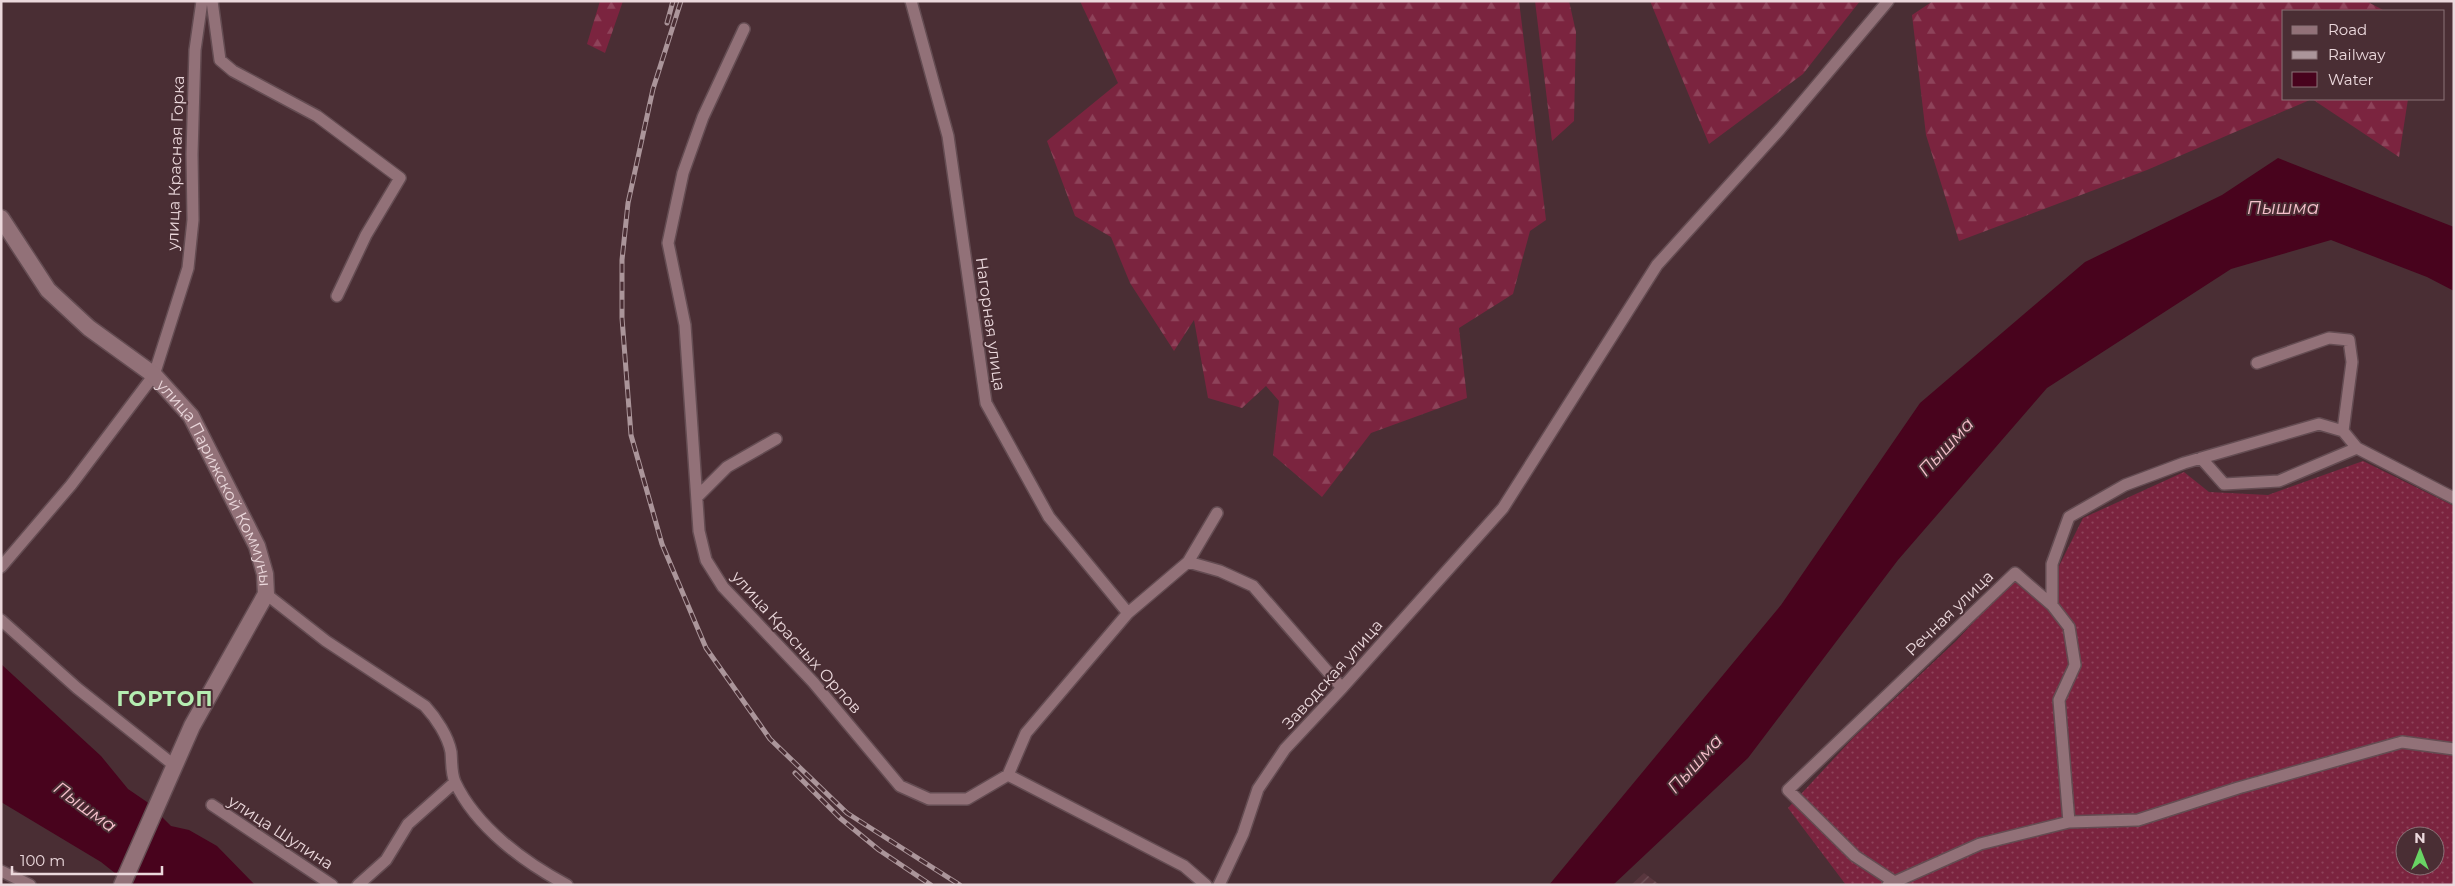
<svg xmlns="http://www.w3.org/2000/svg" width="2455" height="886" font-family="Montserrat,sans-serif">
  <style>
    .industrial { fill: url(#industrial-furrows) }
    .forest { fill: url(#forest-firs) }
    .garden { fill: url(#garden-dots); fill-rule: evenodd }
    .water { fill: #48031d }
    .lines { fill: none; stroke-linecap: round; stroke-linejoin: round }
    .street-casing { stroke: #644c52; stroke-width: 14 }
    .secondary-casing { stroke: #644c52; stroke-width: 19 }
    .street { stroke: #927178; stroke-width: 11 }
    .secondary { stroke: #927178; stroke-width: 16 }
    .rail-casing { stroke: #ab959a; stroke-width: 5 }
    .rail { stroke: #4a2e34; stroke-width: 3; stroke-dasharray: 9; stroke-linecap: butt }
    .labels { text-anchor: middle; stroke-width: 4; stroke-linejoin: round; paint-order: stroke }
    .street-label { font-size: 16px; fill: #ebd8dc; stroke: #4a2e34 }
    .water-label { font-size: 18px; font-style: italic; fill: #f6c1cc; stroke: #4a2e34 }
    .district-label { font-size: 21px; font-weight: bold; letter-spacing: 1px; fill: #b5edb1; stroke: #4a2e34 }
  </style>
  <defs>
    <pattern id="industrial-furrows" width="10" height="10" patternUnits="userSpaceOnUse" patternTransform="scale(1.25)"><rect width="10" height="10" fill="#59363e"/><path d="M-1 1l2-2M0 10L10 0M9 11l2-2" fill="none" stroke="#715259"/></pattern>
    <pattern id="forest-firs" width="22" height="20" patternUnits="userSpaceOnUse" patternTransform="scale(1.25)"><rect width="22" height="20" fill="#7b243f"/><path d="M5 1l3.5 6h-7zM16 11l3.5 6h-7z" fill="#8e435a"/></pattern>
    <pattern id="garden-dots" width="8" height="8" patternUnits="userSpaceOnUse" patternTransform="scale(1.25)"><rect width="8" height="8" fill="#7b243f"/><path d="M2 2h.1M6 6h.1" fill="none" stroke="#8e435a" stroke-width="1.8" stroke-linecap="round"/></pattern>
  </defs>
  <rect width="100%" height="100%" fill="#4a2e34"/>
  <path class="industrial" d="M1644,873L1660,885H1631Z"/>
  <path class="forest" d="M600,1H623L605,53L587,44Z
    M1080,1H1519L1546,220L1530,231L1513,294L1459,328L1467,398L1371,433L1322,497L1273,455L1279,401L1266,386L1242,408L1208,398L1194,320L1174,351L1130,283L1111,237L1075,216L1047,141L1118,83Z
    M1535,1H1569L1576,32L1574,121L1552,141Z
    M1650,1H1860L1803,74L1709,144Z
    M1933,1H2366L2385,11H2284V99H2408L2399,157L2312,99L2147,170L1959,241L1926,135L1912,15Z"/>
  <path class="garden" d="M2363,461L2454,506V885H1846L1788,808L1853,738L1956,641L2013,580L2057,617V570L2083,518L2184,472L2209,492L2268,495ZM2405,836H2435V866H2405Z"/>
  <path class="water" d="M2278,158L2454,227V291L2427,277L2331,240L2231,269L2047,388L1898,560L1748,758L1613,885H1549L1781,605L1920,403L2085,262L2222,195Z
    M1,664L101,756L128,789L147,802L171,826L189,830L217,846L255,885H130L101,862L1,802Z"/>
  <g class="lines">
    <defs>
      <path id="street" d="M212,1L220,60L233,71L317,116L400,178L366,235L337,296
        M911,1L948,136L986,403L1049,517L1128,613
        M744,29L703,117L683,173L668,243L685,325L699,531L706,560L723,587L813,682L900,786L929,799H967L1008,775L1184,866L1206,885
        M2257,363L2329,338L2349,340L2352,362L2343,431
        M2201,458L2224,484L2279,481L2357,448
        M698,496L727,467L776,439
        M1188,562L1220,571L1253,586L1342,688
        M1,567L71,485L154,375L188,268L193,220L192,154L195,50L202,1
        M266,594L326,641L425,706C436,718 448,736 451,752C452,762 451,773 455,782C476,827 525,863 567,885
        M2052,605L2069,627L2075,665L2059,700L2069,822
        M1,620L77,688L175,766
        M1008,775L1026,733L1128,613L1188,562L1217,513
        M212,805L332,885
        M1,871L30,885
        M1893,881L1855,856L1788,790L2015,573L2052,605V564L2069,517L2125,485L2184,463L2319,424L2343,431L2357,448L2454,498
        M358,885L386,860L408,824L455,782
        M1219,885L1243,834L1258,789L1285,749L1342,688L1503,508L1657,265L1780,129L1888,1
        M1888,885L1980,844L2069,822L2138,820L2238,788L2402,742L2454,749"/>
      <g id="secondary">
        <path id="s1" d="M1,218L48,290L89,328L154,375L191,416L257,546L265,574L266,594L192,726L122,885"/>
      </g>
    </defs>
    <use href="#street" class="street-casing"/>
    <use href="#secondary" class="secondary-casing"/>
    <use href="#street" class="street"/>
    <use href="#secondary" class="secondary"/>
    <defs>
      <path id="rail" d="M681,1L653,89L628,203L622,260V318L631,435L662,544L706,648L770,739L847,813L960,885
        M667,23L673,1
        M795,773L840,818L879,850L931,885"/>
    </defs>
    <use href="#rail" class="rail-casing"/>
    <use href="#rail" class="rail"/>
  </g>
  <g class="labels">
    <g class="street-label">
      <text transform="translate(175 163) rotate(-88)" y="6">улица Красная Горка</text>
      <text transform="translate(991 324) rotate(82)" y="6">Нагорная улица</text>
      <text dy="6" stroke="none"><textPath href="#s1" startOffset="348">улица Парижской Коммуны</textPath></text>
      <text transform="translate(1949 613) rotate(-44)" y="6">Речная улица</text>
      <text transform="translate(797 642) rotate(48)" y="6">улица Красных Орлов</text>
      <text transform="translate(1332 674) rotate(-48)" y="6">Заводская улица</text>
      <text transform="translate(281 832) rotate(33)" y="6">улица Шулина</text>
    </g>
    <g class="water-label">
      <text x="2283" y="214">Пышма</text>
      <text transform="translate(1946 447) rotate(-47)" y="6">Пышма</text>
      <text transform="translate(1695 764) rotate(-48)" y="6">Пышма</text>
      <text transform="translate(85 807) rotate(36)" y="6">Пышма</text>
    </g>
    <g class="district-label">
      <text x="165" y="706">ГОРТОП</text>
    </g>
  </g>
  <rect width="2455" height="886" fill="none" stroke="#ebd8dc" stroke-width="5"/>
  <rect x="2282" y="10" width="162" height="90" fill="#4a2e34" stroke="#8a7277"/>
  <rect x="2292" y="26" width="25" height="8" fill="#927178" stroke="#8a7277"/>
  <text x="2328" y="35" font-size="15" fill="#ebd8dc">Road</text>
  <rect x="2292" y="51" width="25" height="8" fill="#ab959a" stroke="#8a7277"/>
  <text x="2328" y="60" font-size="15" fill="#ebd8dc">Railway</text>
  <rect x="2292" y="72" width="25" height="15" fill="#48031d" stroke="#8a7277"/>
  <text x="2328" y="85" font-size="15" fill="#ebd8dc">Water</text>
  <g transform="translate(2420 851)"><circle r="24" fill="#4a2e34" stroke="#8a7277"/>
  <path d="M0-4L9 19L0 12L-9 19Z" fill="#69d464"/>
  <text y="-8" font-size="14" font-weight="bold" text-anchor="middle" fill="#ebd8dc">N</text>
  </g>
  <path d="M12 866v8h150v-8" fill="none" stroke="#ebd8dc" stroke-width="2.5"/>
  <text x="20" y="866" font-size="15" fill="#ebd8dc" stroke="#4a2e34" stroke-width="4" paint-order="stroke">100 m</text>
</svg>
